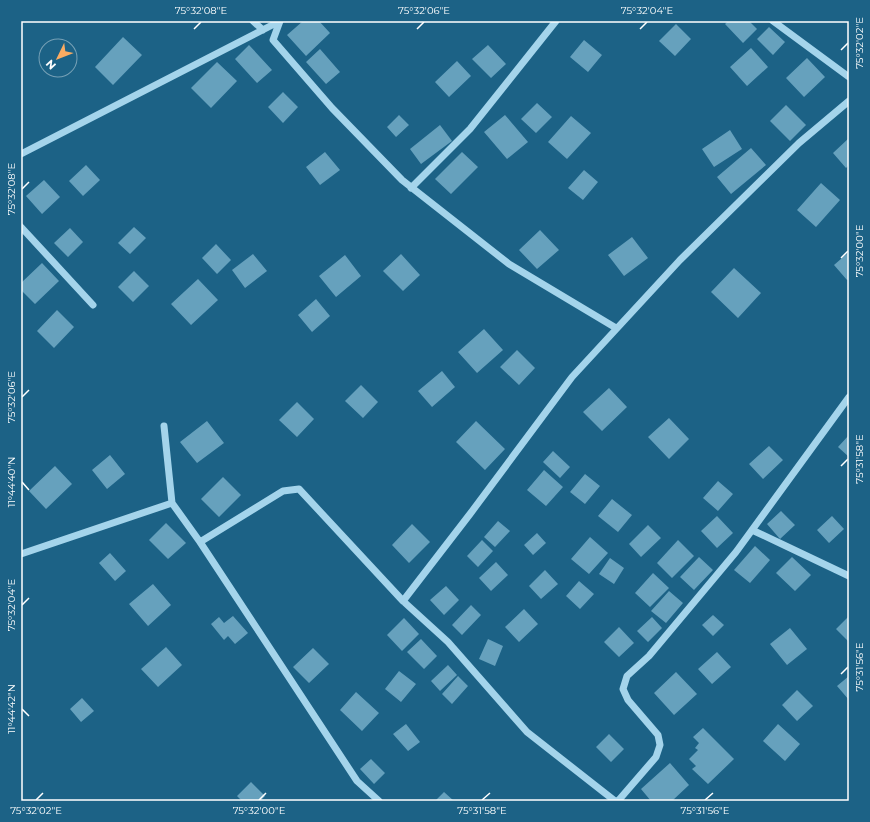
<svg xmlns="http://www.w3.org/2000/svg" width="870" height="822" font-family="Montserrat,sans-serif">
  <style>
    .building { fill: #66a1bd }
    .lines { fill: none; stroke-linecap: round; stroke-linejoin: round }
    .minor { stroke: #a4d4eb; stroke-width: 7 }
    .ticks { fill: none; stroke: #fff; stroke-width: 1.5 }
    .neatline { fill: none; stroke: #fff; stroke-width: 1.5 }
    .ticks-label { font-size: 10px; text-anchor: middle; fill: #fff }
  </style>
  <rect width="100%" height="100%" fill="#1c6286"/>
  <path class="building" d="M303,21H319L330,33L306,56L287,35Z
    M728,21H749L757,29L743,43L725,24Z
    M676,24L691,39L675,56L659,41Z
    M769,27L785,42L773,55L757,39Z
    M123,37L142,55L113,85L95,67Z
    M584,40L602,55L588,72L570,57Z
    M249,45L272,70L257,83L235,59Z
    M488,45L506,64L491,78L472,59Z
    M751,48L768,67L747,86L730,67Z
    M320,49L340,72L326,84L306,62Z
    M807,58L825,77L804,97L786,78Z
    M457,61L471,76L449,97L435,82Z
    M217,62L237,81L211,108L191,88Z
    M283,92L298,107L283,123L268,107Z
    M537,103L552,117L536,133L521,119Z
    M786,105L806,125L790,141L770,121Z
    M399,115L409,125L396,137L387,127Z
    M505,115L528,142L507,159L484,132Z
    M571,116L591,133L567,159L548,142Z
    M440,125L452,141L421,164L410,149Z
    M730,130L742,149L714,167L702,149Z
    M849,138V165L846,168L833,153Z
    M751,148L766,165L731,194L717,177Z
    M325,152L340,170L320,185L306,167Z
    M462,152L478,167L451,194L435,179Z
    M86,165L100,180L83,196L69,181Z
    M584,170L598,182L583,200L568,188Z
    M44,180L60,197L42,214L26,196Z
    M821,183L840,200L816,227L797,210Z
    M134,227L146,238L130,254L118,243Z
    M70,228L83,242L68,257L54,243Z
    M540,230L559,250L537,269L519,250Z
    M632,237L648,258L624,276L608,255Z
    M216,244L231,260L217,274L202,258Z
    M849,252V279L847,280L834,265Z
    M253,254L267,271L245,288L232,270Z
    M401,254L420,275L403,291L383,271Z
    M345,255L361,276L336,297L319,276Z
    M42,263L59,281L35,304L21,290V283Z
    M734,268L761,293L738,318L711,292Z
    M134,271L149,286L133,302L118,287Z
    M198,279L218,300L191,325L171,304Z
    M316,299L330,316L312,332L298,315Z
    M57,310L74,327L54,348L37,331Z
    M484,329L503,350L477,373L458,352Z
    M517,350L535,368L519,385L500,367Z
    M442,371L455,387L432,407L418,391Z
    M361,385L378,402L363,418L345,401Z
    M609,388L627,407L602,431L583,412Z
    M297,402L314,419L297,437L279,420Z
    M669,418L689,439L669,459L648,437Z
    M207,421L224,443L197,463L180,442Z
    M476,421L505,449L485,470L456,442Z
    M849,435V457L838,447Z
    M769,446L783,460L763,479L749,464Z
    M553,451L570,467L560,478L543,462Z
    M110,455L125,474L107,489L92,470Z
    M55,466L72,484L46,509L29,491Z
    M544,470L563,487L546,506L527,490Z
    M585,474L600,486L585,504L570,492Z
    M223,477L241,495L219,517L201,499Z
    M718,481L733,494L718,511L703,498Z
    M612,499L632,515L618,532L598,516Z
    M781,511L795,525L780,539L767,524Z
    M717,516L733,533L717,548L701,531Z
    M832,516L844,529L829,543L817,530Z
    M498,521L510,531L495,547L484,537Z
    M166,523L186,543L168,559L149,540Z
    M412,524L430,542L409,563L392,545Z
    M648,525L661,538L641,557L629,544Z
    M537,533L546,543L533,555L524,545Z
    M590,537L608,553L589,574L571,559Z
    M482,540L493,551L478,567L467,556Z
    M678,540L694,556L672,578L657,563Z
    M755,546L770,560L750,583L734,570Z
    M110,553L126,571L115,581L99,563Z
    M699,557L713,570L694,590L680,577Z
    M792,557L811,575L795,591L776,573Z
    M610,558L624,568L614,584L599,574Z
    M496,562L508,575L491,591L479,578Z
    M545,570L558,584L541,599L529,586Z
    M653,573L669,588L650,607L635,593Z
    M579,581L594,594L580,609L566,596Z
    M153,584L171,605L148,626L129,604Z
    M446,586L459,600L444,615L430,600Z
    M669,591L683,603L666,623L651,611Z
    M471,605L481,615L462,635L452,625Z
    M524,609L538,624L519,642L505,627Z
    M713,615L724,625L713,636L702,625Z
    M233,616L248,633L235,644L228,636L224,640L211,624L219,617L224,623Z
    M849,616V642L836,629Z
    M652,617L662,628L648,642L637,631Z
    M404,618L419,634L402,651L387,635Z
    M619,627L634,643L619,657L604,642Z
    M790,628L807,649L787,665L770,644Z
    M421,639L437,656L424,669L407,652Z
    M488,639L503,646L495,666L479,659Z
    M166,647L182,665L158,687L141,669Z
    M313,648L329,664L309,683L293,667Z
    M717,652L731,667L712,684L698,669Z
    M448,665L457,675L440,691L431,681Z
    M399,671L416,684L401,702L385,689Z
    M676,672L697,694L674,715L654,693Z
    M458,676L468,686L452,704L442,694Z
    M849,676V700L837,686Z
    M797,690L813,706L797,721L782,705Z
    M356,692L379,713L362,731L340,710Z
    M82,698L94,711L81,722L70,709Z
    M406,724L420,742L408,751L393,734Z
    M778,724L800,744L785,761L763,741Z
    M703,728L734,759L708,784L692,769L696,766L689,759L698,750L695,748L699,743L693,737Z
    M609,734L624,749L611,762L596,747Z
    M371,759L385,773L374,784L360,769Z
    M670,763L689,785L672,801H651L641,789Z
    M251,782L265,796L260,801H242L237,796Z
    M444,792L454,801H435Z"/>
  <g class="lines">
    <path class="minor" d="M253,21L263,30
      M280,21L273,40L332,108L402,180L509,264L616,328
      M773,21L849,77
      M21,154L280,21
      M411,188L470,129L556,21
      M21,227L93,305
      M164,426L172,503L200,542L357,781L379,801
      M752,530L849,576
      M200,542L283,491L299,489L403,601
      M21,554L172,503
      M615,801L527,732L448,642L403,601L470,514L572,377L680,260L799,143L849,101
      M618,801L656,757L660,745L658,735L628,700L623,689L627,676L649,656L736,552L849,397"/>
  </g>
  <path class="ticks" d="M194,29L201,22M417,29L424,22M640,29L647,22M841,50L848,43M22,189L29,182M841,258L848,251M22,397L29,390M841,466L848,459M22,482L29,490M22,605L29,598M841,674L848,667M22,709L29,716M36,800L43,793M259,800L266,793M482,800L490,793M705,800L713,793"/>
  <rect width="870" height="822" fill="none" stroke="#1c6286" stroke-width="44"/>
  <g transform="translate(58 58) rotate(227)"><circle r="19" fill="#1c6286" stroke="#77a1b6"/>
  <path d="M0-3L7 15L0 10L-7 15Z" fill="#fbac62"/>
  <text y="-6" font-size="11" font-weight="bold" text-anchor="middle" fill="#ffffff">N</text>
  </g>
  <rect x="22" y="22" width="826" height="778" class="neatline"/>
  <g class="ticks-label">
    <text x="201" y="14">75°32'08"E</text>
    <text x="424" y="14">75°32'06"E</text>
    <text x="647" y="14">75°32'04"E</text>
    <text transform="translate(859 43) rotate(-90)" y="4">75°32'02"E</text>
    <text transform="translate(11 189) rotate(-90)" y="4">75°32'08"E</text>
    <text transform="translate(859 251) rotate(-90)" y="4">75°32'00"E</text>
    <text transform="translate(11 397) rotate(-90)" y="4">75°32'06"E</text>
    <text transform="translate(859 459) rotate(-90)" y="4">75°31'58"E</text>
    <text transform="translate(11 482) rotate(-90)" y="4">11°44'40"N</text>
    <text transform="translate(11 605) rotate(-90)" y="4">75°32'04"E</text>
    <text transform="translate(859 667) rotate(-90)" y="4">75°31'56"E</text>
    <text transform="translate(11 709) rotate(-90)" y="4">11°44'42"N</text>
    <text x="36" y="814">75°32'02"E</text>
    <text x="259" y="814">75°32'00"E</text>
    <text x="482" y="814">75°31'58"E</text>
    <text x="705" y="814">75°31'56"E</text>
  </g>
</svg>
